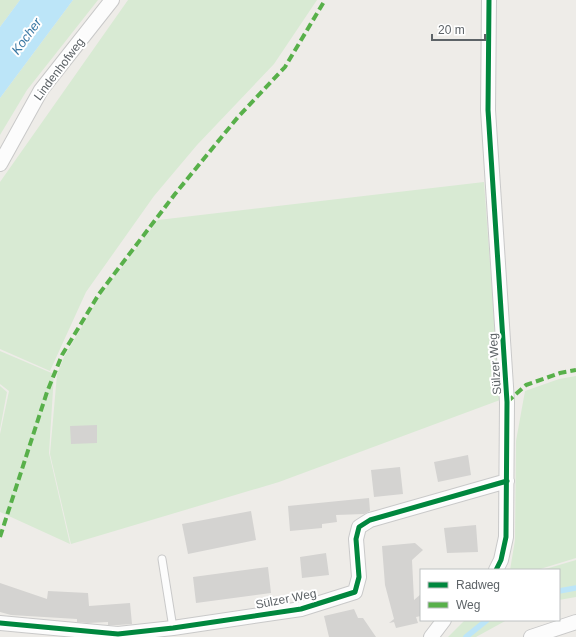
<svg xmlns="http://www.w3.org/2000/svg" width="576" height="637" font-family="Arial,sans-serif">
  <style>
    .green { fill: #d8ead3 }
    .water { fill: #bce5f8 }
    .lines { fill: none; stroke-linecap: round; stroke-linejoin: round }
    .stream { stroke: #bce5f8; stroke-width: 5.5 }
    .building { fill: #d4d3d1 }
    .lane-casing { stroke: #c9c9c9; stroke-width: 9 }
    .street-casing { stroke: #c9c9c9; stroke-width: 16 }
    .lane { stroke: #fcfcfc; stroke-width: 7 }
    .street { stroke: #fcfcfc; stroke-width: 14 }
    .quiet { stroke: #58b04a; stroke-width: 4; stroke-dasharray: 8 4; stroke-linecap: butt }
    .cycleway-casing { stroke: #fff; stroke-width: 8 }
    .cycleway { stroke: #00873e; stroke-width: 5 }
    .labels { text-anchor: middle; stroke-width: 4; stroke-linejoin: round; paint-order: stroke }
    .street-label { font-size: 12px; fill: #5d6367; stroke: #fff }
    .water-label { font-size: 13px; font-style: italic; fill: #3a78a3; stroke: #fff }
  </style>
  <rect width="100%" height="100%" fill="#eeece8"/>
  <path class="green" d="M0,0H20L0,27Z
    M73,0H98L27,90L0,135V98Z
    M128,0H317L274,64L197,145L154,196L86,292L50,371L0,349V182Z
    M484,182L500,400L279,482L71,544L50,454L57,374L64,357L100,296L158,220Z
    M0,351L54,374L49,453L70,544L0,512V434L9,391L0,384Z
    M576,376V558L537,570H510L515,540L516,441L525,391L559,379Z
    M0,386L7,392L0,429Z
    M576,560V597L559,600V570H542Z
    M465,620H507L476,637H448Z"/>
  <path class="water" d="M20,0H73L0,98V27Z"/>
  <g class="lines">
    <path class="stream" d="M559,591L576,588
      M466,637L487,620"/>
  </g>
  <path class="building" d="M97,425V443L71,444L70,426Z
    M468,455L471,475L438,482L434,462Z
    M400,467L403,494L374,497L371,470Z
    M369,498L370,511L364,514L336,515L337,522L322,524V528L290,531L288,506Z
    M251,511L256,540L188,554L182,524Z
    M476,525L478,552L447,553L444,528Z
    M415,543L423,550L412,560L414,600L421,594V616L416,617L418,623L396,628L394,622L389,623L394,619L385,585L382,546Z
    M326,553L329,575L302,578L300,557Z
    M268,567L271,593L196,603L193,577Z
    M0,583L47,599L48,591L88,593L89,606L130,603L132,624L118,625H108V622L88,623L77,622V619L11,615L0,612Z
    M354,609L358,618H363L376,637H329L324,616Z"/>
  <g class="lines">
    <defs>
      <path id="lane" d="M162,559L173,628"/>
      <path id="street" d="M489,0L488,110L507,402L506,537L501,560L496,570
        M0,164L41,90L112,0
        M0,623L118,634L173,628L301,609L355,592L359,577L356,539L359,527L370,520L507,481
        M431,637L444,620
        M531,637L576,622"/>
    </defs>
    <use href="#lane" class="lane-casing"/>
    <use href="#street" class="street-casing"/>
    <use href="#lane" class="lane"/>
    <use href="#street" class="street"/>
    <path class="quiet" d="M507,402L526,385L560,373L576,370
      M0,537L47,392L62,355L99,294L175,194L238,117L285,67L325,0"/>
    <defs>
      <path id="cycleway" d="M489,0L488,110L507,402L506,537L501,560L496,570
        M0,623L118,634L173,628L301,609L355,592L359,577L356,539L359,527L370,520L507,481"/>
    </defs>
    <use href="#cycleway" class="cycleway-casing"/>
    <use href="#cycleway" class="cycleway"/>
  </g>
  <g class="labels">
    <g class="street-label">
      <text transform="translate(59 69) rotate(-53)" y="4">Lindenhofweg</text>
      <text transform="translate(495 364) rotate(-94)" y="4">Sülzer Weg</text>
      <text transform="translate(286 599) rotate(-11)" y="4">Sülzer Weg</text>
    </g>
    <g class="water-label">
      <text transform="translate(26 36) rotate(-54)" y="5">Kocher</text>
    </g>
  </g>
  <rect x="420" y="569" width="140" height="52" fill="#ffffff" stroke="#bec1c2"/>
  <rect x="428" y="582" width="20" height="6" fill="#00873e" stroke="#bec1c2"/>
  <text x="456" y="589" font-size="12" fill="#5d6367">Radweg</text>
  <rect x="428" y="602" width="20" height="6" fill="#58b04a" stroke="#bec1c2"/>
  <text x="456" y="609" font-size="12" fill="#5d6367">Weg</text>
  <path d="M432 34v6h53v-6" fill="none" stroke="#5d6367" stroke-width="2"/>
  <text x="438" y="34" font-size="12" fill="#5d6367" stroke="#ffffff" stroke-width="3" paint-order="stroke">20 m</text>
</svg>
